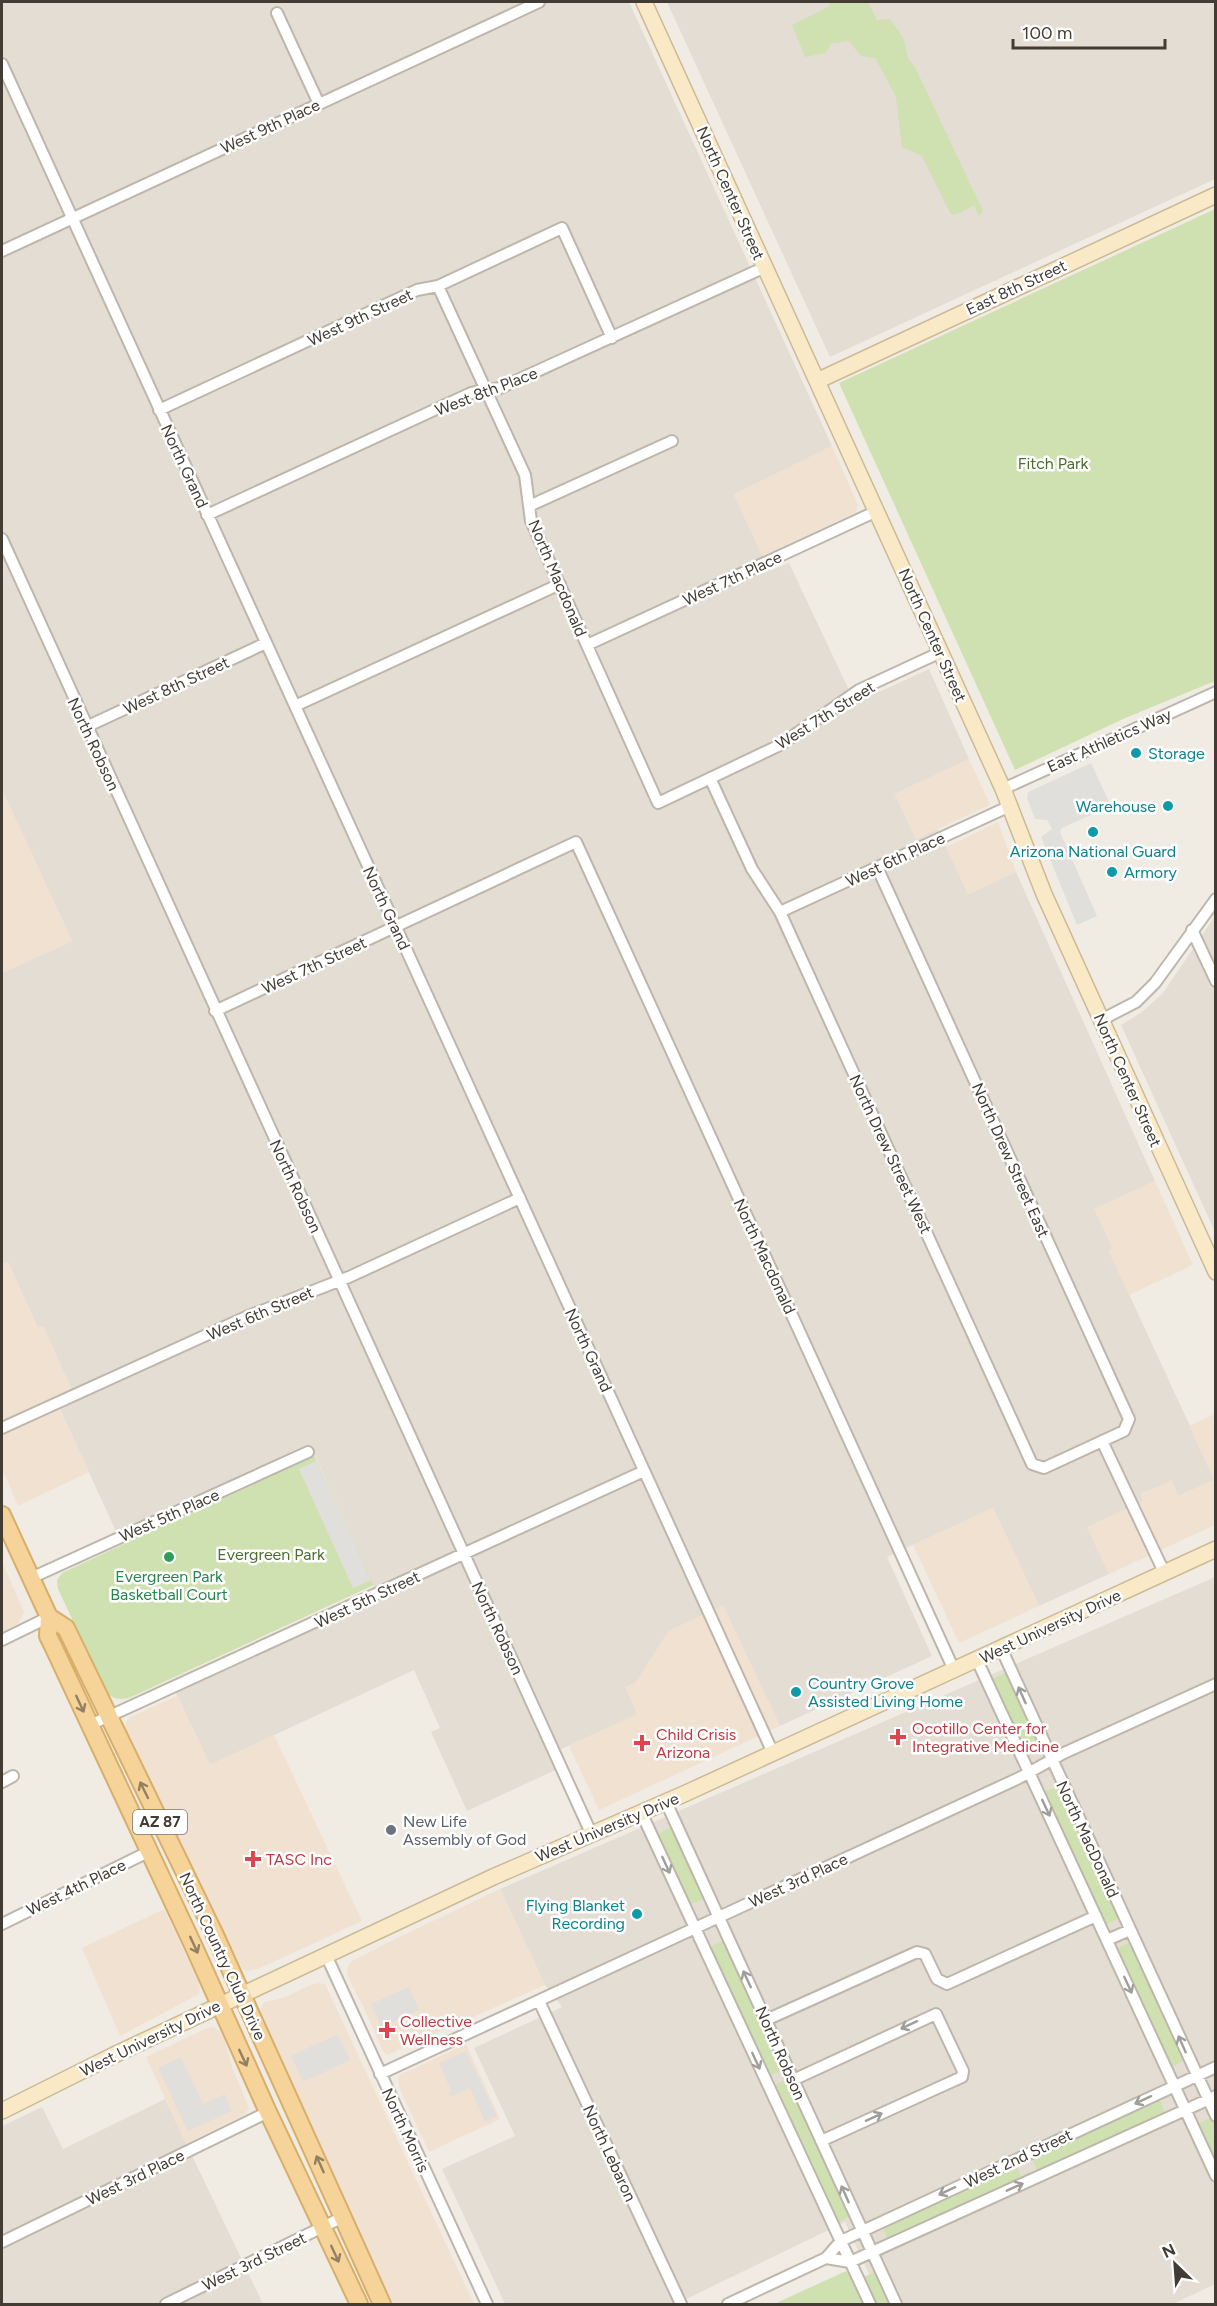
<svg xmlns="http://www.w3.org/2000/svg" width="1217" height="2306" font-family="Figtree,sans-serif">
  <style>
    .residential { fill: #e4ddd3 }
    .commercial { fill: #f1e1d1 }
    .green { fill: #cfe1b0 }
    .parking { fill: #e1dfdc }
    .lines { fill: none; stroke-linecap: round; stroke-linejoin: round }
    .street-casing { stroke: #beb6ab; stroke-width: 14 }
    .secondary-casing { stroke: #ccba97; stroke-width: 18 }
    .primary-casing { stroke: #d8ae6b; stroke-width: 20 }
    .street { stroke: #fff; stroke-width: 10 }
    .secondary { stroke: #f9e9c6; stroke-width: 15 }
    .primary { stroke: #f5d399; stroke-width: 16 }
    .oneway { stroke: #a09e9a }
    .oneway2 { stroke: #938062 }
    .culture-dot { fill: #0f9aa8; stroke: #fff; stroke-width: 2 }
    .leisure-dot { fill: #2e9e5b; stroke: #fff; stroke-width: 2 }
    .health-dot { fill: #e0444e; stroke: #fff; stroke-width: 2 }
    .worship-dot { fill: #6b7280; stroke: #fff; stroke-width: 2 }
    .labels { text-anchor: middle; stroke-width: 5; stroke-linejoin: round; paint-order: stroke }
    .shield { fill: #fff; stroke: #7b7672; stroke-width: 1.5 }
    .shield-label { font-size: 15px; font-weight: bold; fill: #423c35 }
    .street-label { font-size: 16px; fill: #423c35; stroke: #fff }
    .park-label { font-size: 16px; fill: #4b6e2e; stroke: #fff }
    .culture-label { font-size: 16px; fill: #0d838f; stroke: #fff; text-anchor: start }
    .leisure-label { font-size: 16px; fill: #27864d; stroke: #fff }
    .health-label { font-size: 16px; fill: #be3a42; stroke: #fff; text-anchor: start }
    .worship-label { font-size: 16px; fill: #5b616d; stroke: #fff; text-anchor: start }
  </style>
  <rect width="100%" height="100%" fill="#f0ece4"/>
  <path class="residential" d="M2,2H629L832,446L734,495L770,571L789,563L855,703L929,669L969,759L895,794L916,839L938,829L968,894L1016,872L1155,1181L1095,1209L1113,1249L1109,1251L1215,1480L1178,1496L1171,1481L1141,1494L1144,1501L1088,1527L1109,1574L1039,1606L993,1508L887,1557L932,1656L780,1726L723,1606L669,1631L636,1682L638,1714L555,1752L562,1767L467,1811L431,1732L440,1728L414,1670L210,1765L174,1689L378,1594L312,1449L119,1538L54,1396L71,1388L43,1326L38,1328L8,1262L2,1264V973L72,941L2,790Z
    M667,2H1215V179L830,357Z
    M1215,916V1232L1121,1025L1142,1012L1163,993Z
    M1215,1577V2284L1173,2304H883L845,2222L676,2304H505L442,2169L515,2136L474,2048L562,2007L545,1985L500,1889Z
    M165,2099L263,2304H2V2126L42,2107L63,2149Z"/>
  <path class="commercial" d="M832,446L858,505L856,512L762,556L734,494Z
    M969,759L990,805L916,839L895,794Z
    M2,790L72,941L2,973Z
    M998,822L1016,872L968,894L946,847Z
    M1155,1181L1193,1265L1129,1295L1109,1251L1113,1249L1094,1209Z
    M8,1262L38,1328L43,1326L71,1388L54,1397L89,1472L18,1506L2,1468V1264Z
    M1215,1414V1525L1109,1574L1087,1528L1143,1501L1141,1495L1171,1480L1179,1496L1214,1480L1189,1426Z
    M993,1508L1039,1606L959,1643L913,1545Z
    M2,1562L24,1612L18,1624L2,1632Z
    M723,1605L780,1726L599,1810L569,1746L637,1714L625,1687L636,1682L669,1631Z
    M177,1696L210,1765L274,1735L362,1921L258,1969L248,1971L241,1968L125,1730L126,1722L130,1717Z
    M500,1889L545,1985L387,2055L383,2051L363,2006L350,1982L347,1973L348,1966L352,1961L395,1939Z
    M164,1909L198,1980L200,1988L199,1994L120,2036L82,1948Z
    M319,1983L325,1984L474,2304H393L260,2011L264,2002L283,1998L313,1984Z
    M214,2027L223,2034L232,2067L249,2108L245,2114L186,2144L146,2057L207,2028Z
    M466,2044L500,2119L429,2152L399,2087L398,2078L400,2075Z"/>
  <path class="green" d="M828,2H868L877,20L890,19L904,39L908,58L915,67L983,211L979,216L974,205L960,213L951,215L922,156L902,147L896,97L875,58L861,56L849,41L832,43L825,53L805,57L792,25L830,6Z
    M1215,209V681L1123,719L1015,770L839,383Z
    M314,1455L374,1585L129,1698C119,1700 114,1699 107,1693L58,1589L57,1580L62,1573Z
    M1006,1673L1038,1741L1023,1748L992,1679Z
    M1058,1786L1119,1918L1106,1925L1103,1923L1043,1792Z
    M671,1827L706,1898L692,1904L689,1903L658,1834Z
    M723,1940L726,1942L782,2066L781,2071L771,2075L767,2072L711,1952L710,1947Z
    M1128,1943L1131,1945L1184,2060L1172,2067L1168,2064L1116,1951L1117,1948Z
    M787,2079L851,2215L840,2222L836,2221L775,2088V2085Z
    M1157,2099L1160,2100L1165,2114L1038,2172L1031,2157Z
    M1209,2119L1213,2121L1215,2126V2166L1198,2127L1199,2123Z
    M1016,2165L1022,2178L1021,2180L888,2241L882,2225Z
    M846,2271L849,2274L863,2304H774Z
    M875,2272L893,2304H874L863,2277Z"/>
  <path class="parking" d="M1091,763L1111,806L1062,828L1060,832L1097,916L1077,925L1041,837L1052,829L1047,820L1035,819L1027,798L1028,792Z
    M316,1461L371,1580L353,1588L299,1469Z
    M409,1987L419,2010L381,2027L371,2004Z
    M338,2034L350,2060L303,2082L291,2056Z
    M466,2051L497,2116L485,2122L470,2088L450,2097L448,2093L451,2091L439,2063Z
    M181,2057L203,2104L225,2094L232,2111L188,2131L158,2068Z"/>
  <g class="lines">
    <defs>
      <path id="street" d="M277,13L319,104
        M2,64L773,1753
        M2,251L539,2
        M438,286L525,475L531,521L658,803L780,745L859,690L941,652
        M159,410L417,290L438,286L562,228L612,338
        M529,506L672,441
        M207,515L471,393L500,388L765,267
        M2,539L591,1833
        M587,645L877,511
        M295,706L560,584
        M86,727L266,643
        M710,778L752,869L780,912L1032,1464L1044,1468L1124,1431L1129,1419L877,867
        M1003,789L1216,692
        M780,912L1010,806
        M1192,930L1216,981
        M215,1011L576,842L954,1670
        M1101,1020L1136,1002L1155,983L1216,899
        M2,1428L246,1317L349,1277L520,1198
        M1102,1441L1164,1572
        M31,1578L308,1452
        M2,1640L49,1617
        M1001,1648L1216,2116
        M977,1660L1216,2176
        M90,1725L644,1471
        M2,1782L13,1776
        M666,1802L896,2304
        M641,1812L870,2304
        M2,1924L150,1851
        M1107,1940L1130,1930
        M326,1955L487,2304
        M539,2001L681,2304
        M766,2020L917,1952L925,1954L937,1979L947,1984L1096,1916
        M380,2074L1019,1778L1064,1753L1216,1684
        M793,2080L936,2014L963,2071L962,2077L821,2141
        M2,2242L268,2112
        M826,2258L850,2262L1216,2096
        M166,2304L343,2217
        M728,2304L826,2258L841,2241L1216,2067"/>
      <path id="secondary" d="M644,2L1003,789L1044,894L1216,1272
        M817,381L1216,195
        M2,2111L114,2055L493,1877L684,1794L1216,1549"/>
      <path id="primary" d="M2,1515L49,1617L48,1636L53,1646L194,1947L268,2112L359,2304
        M49,1617L66,1628L214,1933L382,2304"/>
    </defs>
    <use href="#street" class="street-casing"/>
    <use href="#secondary" class="secondary-casing"/>
    <use href="#primary" class="primary-casing"/>
    <use href="#street" class="street"/>
    <use href="#secondary" class="secondary"/>
    <use href="#primary" class="primary"/>
  </g>
  <defs><path id="oneway-shaft" d="M-6 0H5M1.5-3L5.5 0L1.5 3" fill="none" stroke-width="1.6" stroke-linecap="round" stroke-linejoin="round" transform="scale(1.5)"/></defs>
  <g class="oneway">
    <use href="#oneway-shaft" transform="translate(1022 1695) rotate(-114)"/>
    <use href="#oneway-shaft" transform="translate(1046 1808) rotate(65)"/>
    <use href="#oneway-shaft" transform="translate(666 1865) rotate(65)"/>
    <use href="#oneway-shaft" transform="translate(747 1979) rotate(-115)"/>
    <use href="#oneway-shaft" transform="translate(1128 1985) rotate(65)"/>
    <use href="#oneway-shaft" transform="translate(909 2025) rotate(155)"/>
    <use href="#oneway-shaft" transform="translate(1182 2044) rotate(-114)"/>
    <use href="#oneway-shaft" transform="translate(756 2061) rotate(65)"/>
    <use href="#oneway-shaft" transform="translate(1143 2100) rotate(155)"/>
    <use href="#oneway-shaft" transform="translate(874 2117) rotate(-25)"/>
    <use href="#oneway-shaft" transform="translate(1015 2187) rotate(-24)"/>
    <use href="#oneway-shaft" transform="translate(947 2191) rotate(155)"/>
    <use href="#oneway-shaft" transform="translate(845 2194) rotate(-114)"/>
  </g>
  <g class="oneway2">
    <use href="#oneway-shaft" transform="translate(80 1704) rotate(65)"/>
    <use href="#oneway-shaft" transform="translate(144 1790) rotate(-116)"/>
    <use href="#oneway-shaft" transform="translate(194 1945) rotate(65)"/>
    <use href="#oneway-shaft" transform="translate(243 2058) rotate(65)"/>
    <use href="#oneway-shaft" transform="translate(320 2164) rotate(-114)"/>
    <use href="#oneway-shaft" transform="translate(335 2254) rotate(65)"/>
  </g>
  <g class="culture-dot">
    <circle cx="1136" cy="753" r="6"/>
    <circle cx="1168" cy="806" r="6"/>
    <circle cx="1093" cy="832" r="6"/>
    <circle cx="1112" cy="872" r="6"/>
    <circle cx="796" cy="1692" r="6"/>
    <circle cx="637" cy="1914" r="6"/>
  </g>
  <circle class="leisure-dot" cx="169" cy="1557" r="6"/>
  <g class="health-dot">
    <path d="M895 1728h6v6h6v6h-6v6h-6v-6h-6v-6h6z"/>
    <path d="M639 1734h6v6h6v6h-6v6h-6v-6h-6v-6h6z"/>
    <path d="M250 1850h6v6h6v6h-6v6h-6v-6h-6v-6h6z"/>
    <path d="M384 2021h6v6h6v6h-6v6h-6v-6h-6v-6h6z"/>
  </g>
  <circle class="worship-dot" cx="391" cy="1830" r="6"/>
  <g class="labels">
    <rect class="shield" x="133" y="1810" width="54" height="24" rx="4.5"/>
    <g class="shield-label">
      <text x="160" y="1827">AZ 87</text>
    </g>
    <g class="street-label">
      <text transform="translate(270 126) rotate(-25)" y="6">West 9th Place</text>
      <text transform="translate(731 193) rotate(66)" y="6">North Center Street</text>
      <text transform="translate(1016 287) rotate(-25)" y="6">East 8th Street</text>
      <text transform="translate(360 317) rotate(-25)" y="6">West 9th Street</text>
      <text transform="translate(486 391) rotate(-21)" y="6">West 8th Place</text>
      <text transform="translate(185 466) rotate(65)" y="6">North Grand</text>
      <text transform="translate(558 578) rotate(67)" y="6">North Macdonald</text>
      <text transform="translate(732 578) rotate(-25)" y="6">West 7th Place</text>
      <text transform="translate(933 635) rotate(66)" y="6">North Center Street</text>
      <text transform="translate(176 685) rotate(-25)" y="6">West 8th Street</text>
      <text transform="translate(825 715) rotate(-32)" y="6">West 7th Street</text>
      <text transform="translate(1109 740) rotate(-24)" y="6">East Athletics Way</text>
      <text transform="translate(94 744) rotate(65)" y="6">North Robson</text>
      <text transform="translate(895 859) rotate(-25)" y="6">West 6th Place</text>
      <text transform="translate(387 908) rotate(65)" y="6">North Grand</text>
      <text transform="translate(314 965) rotate(-25)" y="6">West 7th Street</text>
      <text transform="translate(1128 1080) rotate(66)" y="6">North Center Street</text>
      <text transform="translate(891 1154) rotate(65)" y="6">North Drew Street West</text>
      <text transform="translate(1011 1160) rotate(66)" y="6">North Drew Street East</text>
      <text transform="translate(296 1186) rotate(65)" y="6">North Robson</text>
      <text transform="translate(765 1256) rotate(65)" y="6">North Macdonald</text>
      <text transform="translate(260 1313) rotate(-23)" y="6">West 6th Street</text>
      <text transform="translate(589 1350) rotate(65)" y="6">North Grand</text>
      <text transform="translate(169 1515) rotate(-24)" y="6">West 5th Place</text>
      <text transform="translate(367 1599) rotate(-25)" y="6">West 5th Street</text>
      <text transform="translate(1050 1626) rotate(-25)" y="6">West University Drive</text>
      <text transform="translate(498 1628) rotate(65)" y="6">North Robson</text>
      <text transform="translate(607 1827) rotate(-23)" y="6">West University Drive</text>
      <text transform="translate(1088 1839) rotate(65)" y="6">North MacDonald</text>
      <text transform="translate(798 1880) rotate(-25)" y="6">West 3rd Place</text>
      <text transform="translate(76 1887) rotate(-26)" y="6">West 4th Place</text>
      <text transform="translate(223 1956) rotate(65)" y="6">North Country Club Drive</text>
      <text transform="translate(150 2038) rotate(-26)" y="6">West University Drive</text>
      <text transform="translate(781 2053) rotate(66)" y="6">North Robson</text>
      <text transform="translate(406 2130) rotate(65)" y="6">North Morris</text>
      <text transform="translate(610 2153) rotate(65)" y="6">North Lebaron</text>
      <text transform="translate(1018 2158) rotate(-25)" y="6">West 2nd Street</text>
      <text transform="translate(135 2177) rotate(-26)" y="6">West 3rd Place</text>
      <text transform="translate(254 2261) rotate(-26)" y="6">West 3rd Street</text>
    </g>
    <g class="park-label">
      <text x="1053" y="469">Fitch Park</text>
      <text x="271" y="1560">Evergreen Park</text>
    </g>
    <g class="culture-label">
      <text x="1148" y="759">Storage</text>
      <text x="1156" y="812" text-anchor="end">Warehouse</text>
      <text x="1093" y="857" text-anchor="middle">Arizona National Guard</text>
      <text x="1124" y="878">Armory</text>
      <text x="808" y="1689">Country Grove<tspan x="808" dy="18">Assisted Living Home</tspan></text>
      <text x="625" y="1911" text-anchor="end">Flying Blanket<tspan x="625" dy="18">Recording</tspan></text>
    </g>
    <g class="leisure-label">
      <text x="169" y="1582">Evergreen Park<tspan x="169" dy="18">Basketball Court</tspan></text>
    </g>
    <g class="health-label">
      <text x="912" y="1734">Ocotillo Center for<tspan x="912" dy="18">Integrative Medicine</tspan></text>
      <text x="656" y="1740">Child Crisis<tspan x="656" dy="18">Arizona</tspan></text>
      <text x="266" y="1865">TASC Inc</text>
      <text x="400" y="2027">Collective<tspan x="400" dy="18">Wellness</tspan></text>
    </g>
    <g class="worship-label">
      <text x="403" y="1827">New Life<tspan x="403" dy="18">Assembly of God</tspan></text>
    </g>
  </g>
  <rect width="1217" height="2306" fill="none" stroke="#423c35" stroke-width="6"/>
  <g transform="translate(1175 2264) rotate(335)" stroke="#ffffff" stroke-width="4.5" paint-order="stroke">
  <path d="M0-4.5L10 22L0 15L-10 22Z" fill="#423c35"/>
  <text y="-9" font-size="16" font-weight="bold" text-anchor="middle" fill="#423c35">N</text>
  </g>
  <path d="M1013 39v9h152v-9" fill="none" stroke="#423c35" stroke-width="3"/>
  <text x="1022" y="39" font-size="18" fill="#423c35" stroke="#ffffff" stroke-width="4.5" paint-order="stroke">100 m</text>
</svg>
